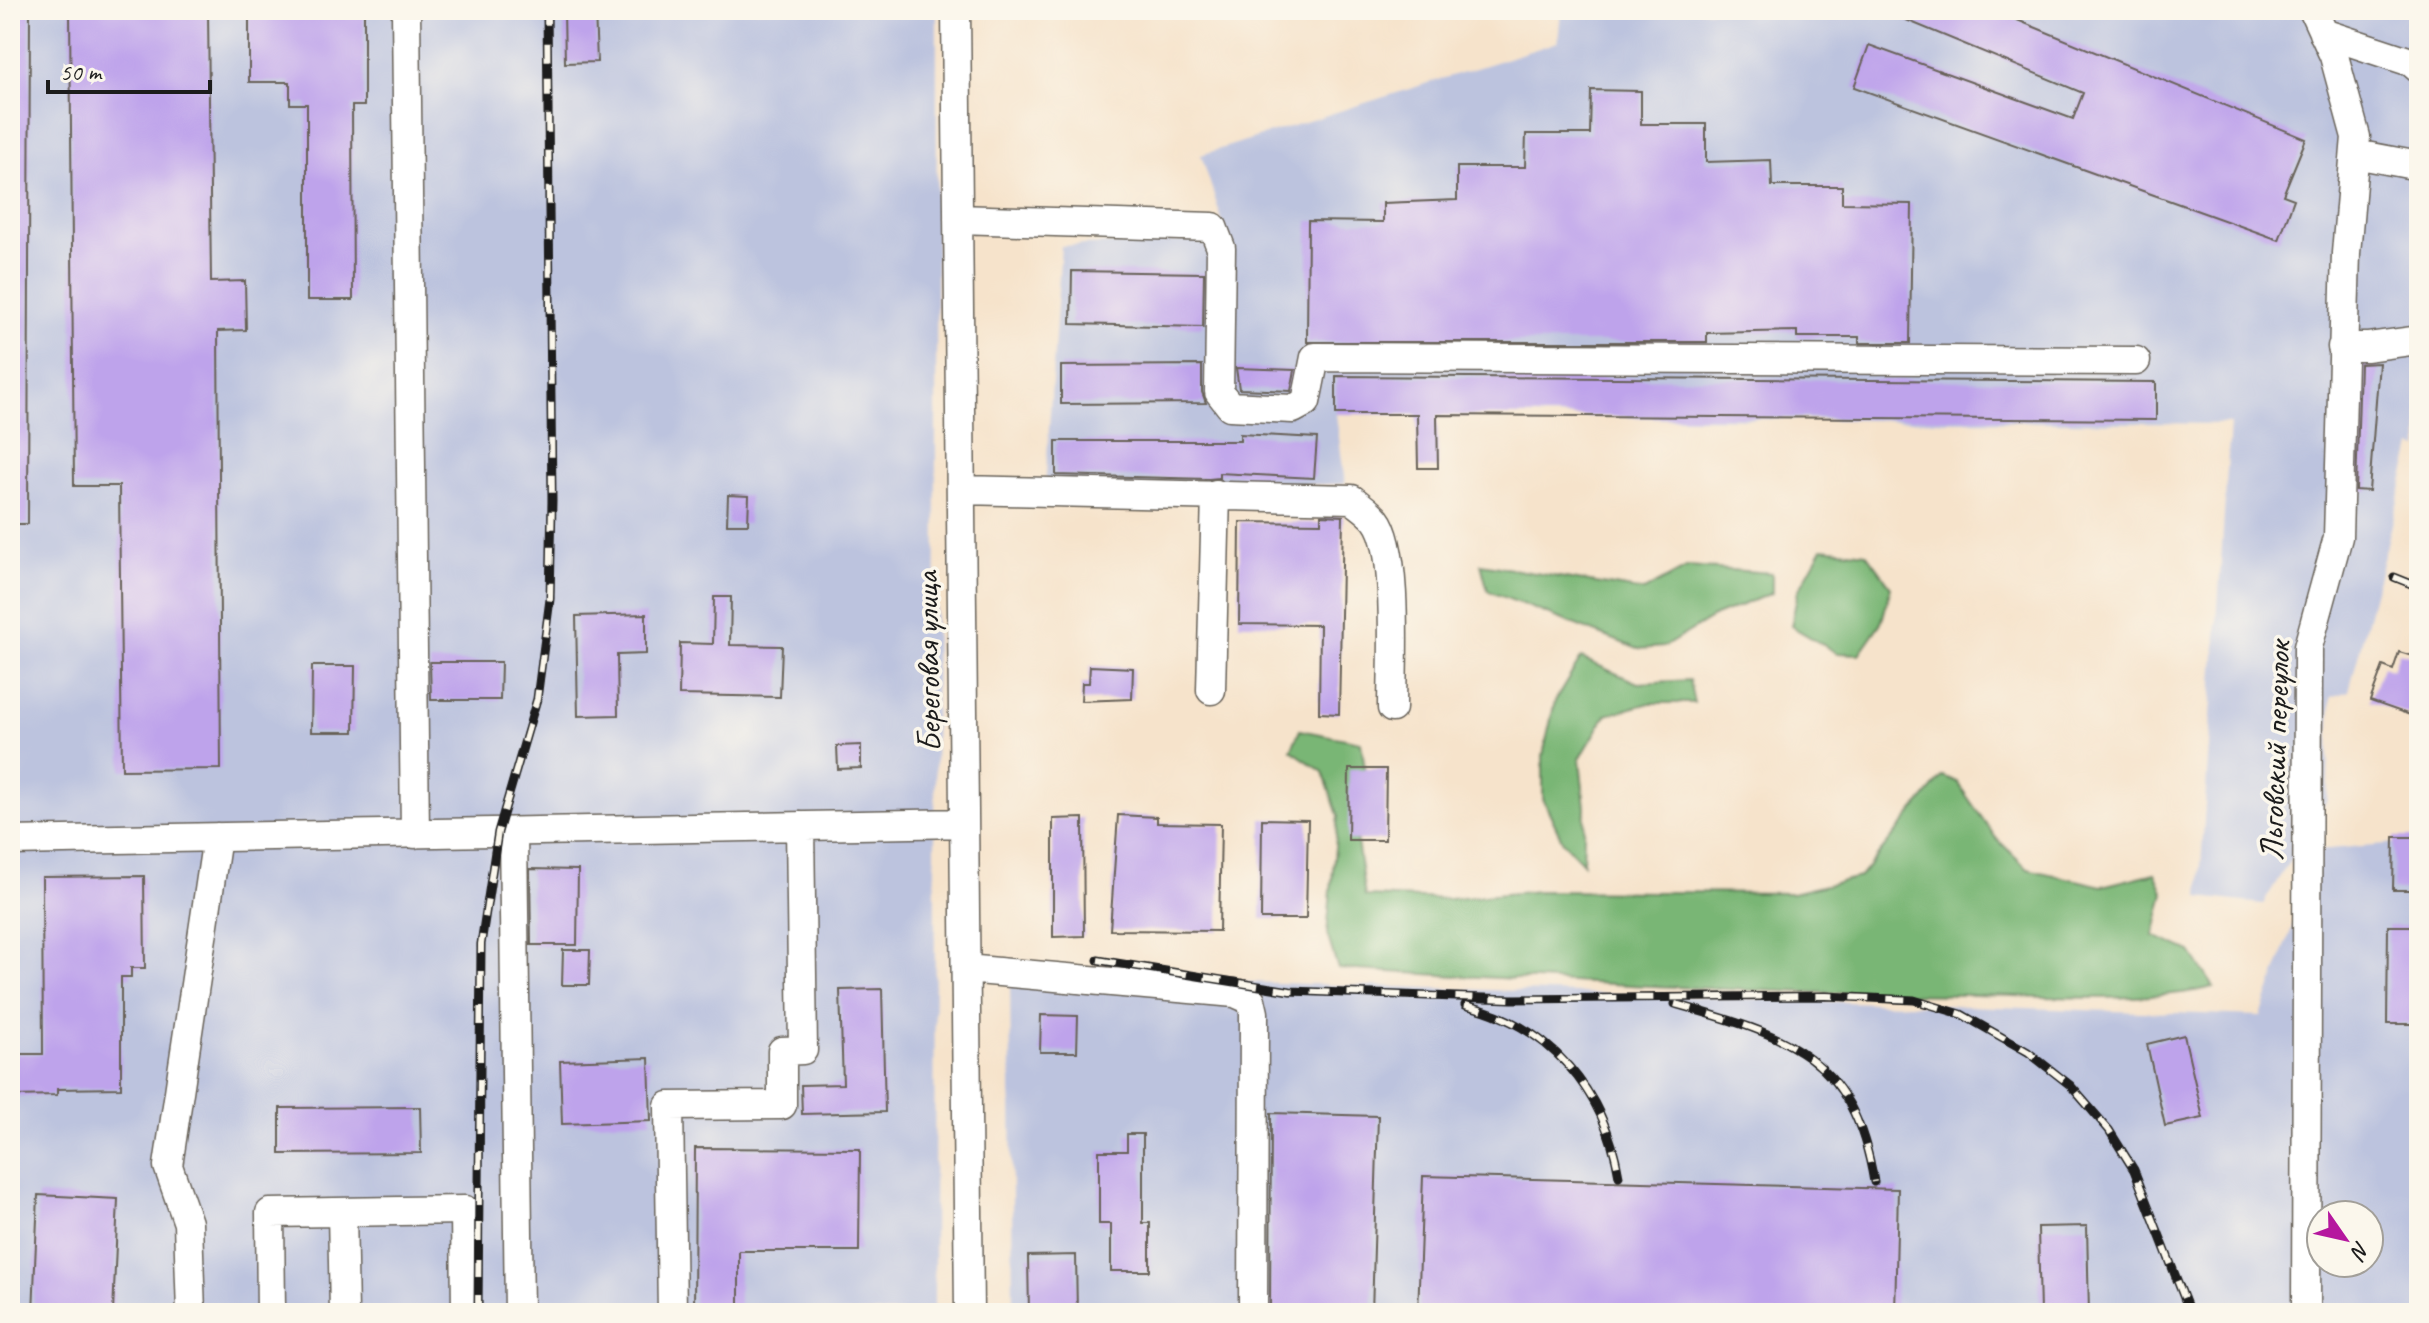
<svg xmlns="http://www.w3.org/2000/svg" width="2429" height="1323" font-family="Caveat,sans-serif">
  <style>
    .industrial { fill: #bcc3de; fill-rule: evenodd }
    .forest { fill: #79b675; stroke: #4a6948; stroke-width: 2 }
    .building { fill: #bea3eb }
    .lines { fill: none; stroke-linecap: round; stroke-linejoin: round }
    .minor-casing { stroke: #686259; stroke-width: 31 }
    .minor { stroke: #fff; stroke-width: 28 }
    .rail-casing { stroke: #1c1c1c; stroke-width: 9 }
    .rail { stroke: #fbf7ec; stroke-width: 6; stroke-dasharray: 18; stroke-linecap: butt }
    .labels { text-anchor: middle; stroke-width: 7; stroke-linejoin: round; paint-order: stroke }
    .street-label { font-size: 34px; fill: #1c1c1c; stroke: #fbf7ec }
  </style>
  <rect width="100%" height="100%" fill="#fbf7ec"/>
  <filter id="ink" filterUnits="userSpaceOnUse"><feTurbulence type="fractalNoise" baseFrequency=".0125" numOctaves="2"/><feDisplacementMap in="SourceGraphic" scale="16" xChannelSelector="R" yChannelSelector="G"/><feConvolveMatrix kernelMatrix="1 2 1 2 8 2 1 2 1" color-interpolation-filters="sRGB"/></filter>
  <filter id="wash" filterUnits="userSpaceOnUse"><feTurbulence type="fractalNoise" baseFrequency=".006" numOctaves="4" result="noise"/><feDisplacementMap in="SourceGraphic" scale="32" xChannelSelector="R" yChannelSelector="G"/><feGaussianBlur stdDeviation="1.8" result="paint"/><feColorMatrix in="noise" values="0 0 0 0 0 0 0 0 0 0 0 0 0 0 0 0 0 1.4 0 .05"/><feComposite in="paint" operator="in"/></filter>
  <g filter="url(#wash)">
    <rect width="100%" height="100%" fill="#f6e3cb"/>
    <path class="industrial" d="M10,10H937L934,1313H10Z
      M1561,10H2419V449L2412,447L2349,691L2331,697L2327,800L2263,904L2199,897L2230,424L1336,414L1345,484L1045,488L1061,246L1228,239L1201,155L1558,42Z
      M2419,841V1313H1013L1010,974L2261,1016L2319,850ZM2321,1215H2369V1263H2321Z"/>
    <path class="forest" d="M1822,548L1866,553L1891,587L1882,621L1859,654L1837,653L1791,626L1798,591Z
      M1481,564L1644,591L1688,567L1772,573V593L1715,616L1664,647L1638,649L1488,591Z
      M1581,658L1638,683L1689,680L1694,703H1650L1606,715L1580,759L1585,807L1583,863L1563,842L1543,799V755L1555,701Z
      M1300,730L1361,742L1365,768L1354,821L1365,896L1449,899L1539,891L1792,893L1860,877L1943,776L1957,782L1996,838L2028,869L2102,886L2155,873L2164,893L2154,936L2191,952L2214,987C2143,1004 2047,996 1973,995C1761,994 1550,981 1338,969L1327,934L1338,815L1323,772L1291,750Z"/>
    <g id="blocks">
      <path class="building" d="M10,10H30L28,524H10Z
        M70,10H208L211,282L245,281L246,330L218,331L221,769L122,770L119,486H74Z
        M249,10H364V106H352L353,300H307V104H290V82H249Z
        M564,10H595L597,62L565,63Z
        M1882,10H1993L2306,139L2283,195L2294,199L2279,240L1854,87L1869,45L2073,119L2083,93Z
        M1591,90L1641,91V124H1706V162L1771,160L1772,186H1842V203L1912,204L1910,343H1859V337H1797V331L1707,333V342H1307L1308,221L1383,222V203L1457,200V167H1525L1526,134H1590Z
        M1072,271L1204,273L1203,327L1071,324Z
        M2379,363L2369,491L2356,490L2360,364Z
        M1202,365V392L1206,403L1061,404V366Z
        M1236,368L1295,370L1291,391L1239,389Z
        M1336,376L2156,382V420L1437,415L1438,468H1418L1417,414H1336Z
        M1240,434L1317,438L1314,478L1219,473V478L1209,479L1056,475V441H1240Z
        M728,495L749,496L748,524H727Z
        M1321,515L1343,516L1339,714L1319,713L1320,625L1239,624L1240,522L1321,523Z
        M714,597H731L730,645L782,646L780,697L679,695L680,643L713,644Z
        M646,614V654L617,655L618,715L578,716L576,616Z
        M2399,652L2419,658V718L2370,701L2383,666L2393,670Z
        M430,662H501L500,700H431Z
        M312,666H355L354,732H311Z
        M1090,666L1133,668L1132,699L1081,701L1082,683H1089Z
        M861,745V768L838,769L837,746Z
        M1349,769H1386L1385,840H1348Z
        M1118,815L1157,817V823L1221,824L1219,931L1110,930Z
        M1083,818L1084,936L1053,937V819Z
        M1262,819L1308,820L1306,919H1261Z
        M2394,837H2419V890H2393Z
        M530,869L578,870L577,945H531Z
        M144,876L145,968H131V977H121V1088L57,1089V1095L13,1096L12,1054H43L42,877Z
        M2388,926H2419V1024H2387Z
        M563,950H590L589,985H562Z
        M882,989L885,1112L802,1114L801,1085L843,1084L840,990Z
        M1041,1015L1078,1016L1077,1052H1040Z
        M2184,1035L2203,1118L2165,1126L2147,1044Z
        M649,1058L651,1121L562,1124L560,1061Z
        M420,1107L421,1153L280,1154V1108Z
        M1271,1113L1378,1116L1372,1313H1270Z
        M1127,1134H1143V1223H1150V1271H1111V1224H1099V1151H1127Z
        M695,1148L860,1149L859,1251H739V1313H694Z
        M1423,1176L1898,1189L1895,1313H1418Z
        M38,1195L118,1199L113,1313H33Z
        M2087,1226L2089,1313H2040L2038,1227Z
        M1076,1255L1077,1313H1029L1028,1256Z"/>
    </g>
  </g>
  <g filter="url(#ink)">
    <use href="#blocks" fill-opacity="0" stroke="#686259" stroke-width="2"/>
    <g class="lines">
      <defs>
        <path id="minor" d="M406,10L415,834
          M956,10L969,1313
          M2323,33L2411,62L2419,69
          M2355,154L2419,166
          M958,219L1213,227L1221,248L1219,392L1230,406L1293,409L1306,402L1315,357L2136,361
          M2342,347H2367L2419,340
          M961,490L1352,499C1359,505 1370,512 1376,520C1399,549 1392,668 1392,708
          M1211,690L1216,494
          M513,832L519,1313
          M10,841L964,823
          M966,969L1235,993L1251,1000L1254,1013L1253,1313
          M342,1212L344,1313
          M191,1313L188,1223L168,1166L217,837
          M271,1313L270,1213L465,1210L466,1313
          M672,1313L669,1106L782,1105V1051L803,1050L800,826
          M2306,1313L2308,647L2338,537L2346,253L2356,137L2334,56L2313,10"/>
      </defs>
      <use href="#minor" class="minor-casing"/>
      <use href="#minor" class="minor"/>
      <defs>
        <path id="rail" d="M2394,577L2419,587
          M1098,960L1290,991L1512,999L1826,996L1914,1000L1961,1014L2028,1052L2070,1085L2109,1130L2134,1170L2190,1313
          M1675,1004C1787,1036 1853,1054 1874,1182
          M1465,1005C1550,1025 1605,1091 1619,1176
          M478,1313L481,944L498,832L537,699L550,599L552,500L547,10"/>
      </defs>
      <use href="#rail" class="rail-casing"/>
      <use href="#rail" class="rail"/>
    </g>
  </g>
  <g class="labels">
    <g class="street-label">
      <text transform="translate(927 662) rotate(-91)" y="12">Береговая улица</text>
      <text transform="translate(2274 751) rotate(-88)" y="12">Льговский переулок</text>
    </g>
  </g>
  <rect width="2429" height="1323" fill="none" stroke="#fbf7ec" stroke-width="40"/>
  <g transform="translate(2345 1239) rotate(124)"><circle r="38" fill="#fbf7ec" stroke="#a29f99" stroke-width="2"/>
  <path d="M0-6L14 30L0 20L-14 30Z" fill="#b5179e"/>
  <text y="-12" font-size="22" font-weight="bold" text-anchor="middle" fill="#1c1c1c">N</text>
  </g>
  <path d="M48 80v12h162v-12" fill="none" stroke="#1c1c1c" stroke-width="4"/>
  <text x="60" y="80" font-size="24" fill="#1c1c1c" stroke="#fbf7ec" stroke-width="6" paint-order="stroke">50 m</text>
</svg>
